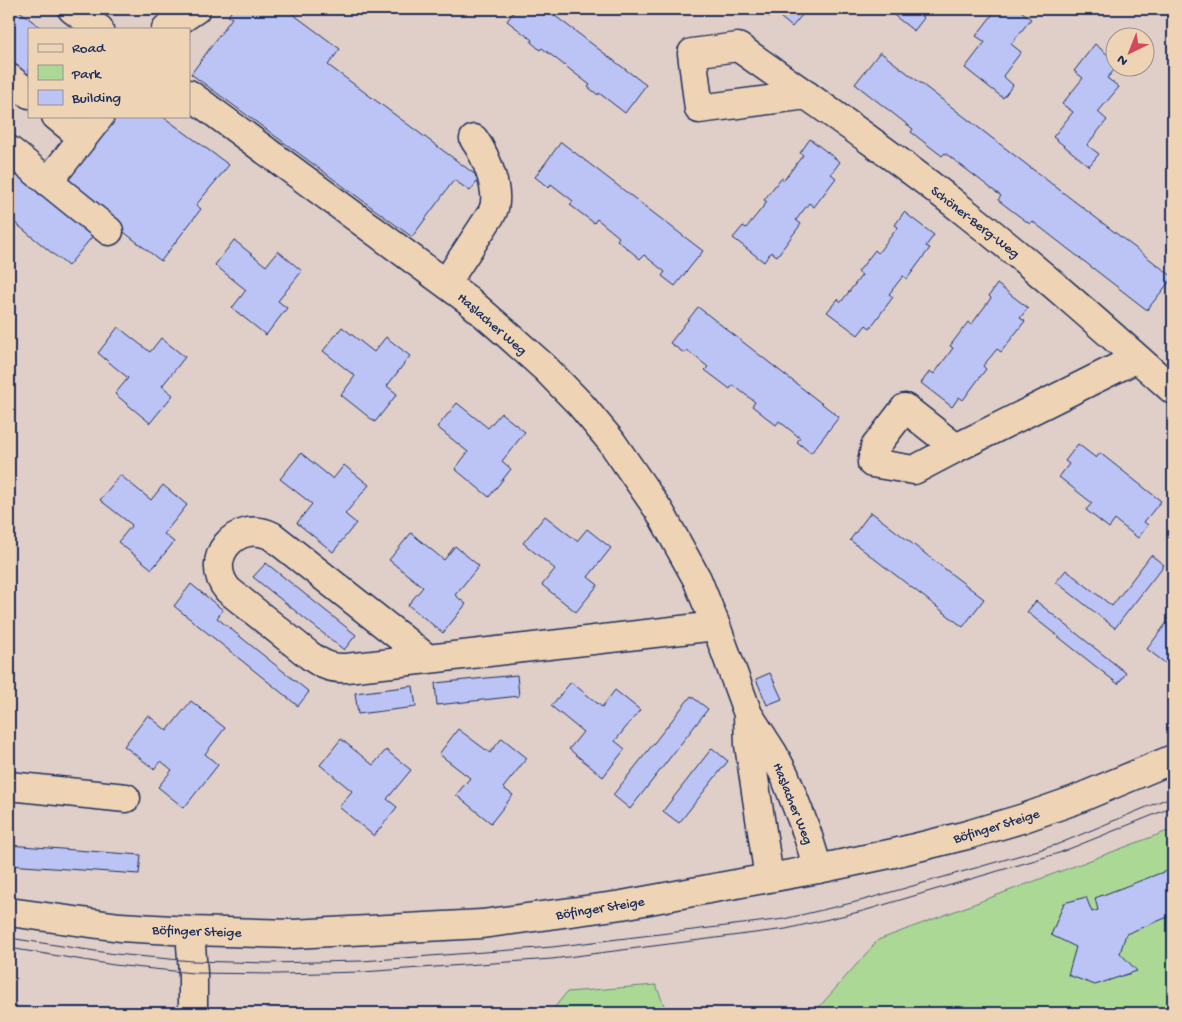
<svg xmlns="http://www.w3.org/2000/svg" width="1182" height="1022" font-family="'Gochi Hand',sans-serif">
  <style>
    .green { fill: #acd896; stroke: #64847a }
    .building { fill: #bcc3f5; stroke: #1b2f5e }
    .lines { fill: none; stroke-linecap: round; stroke-linejoin: round }
    .minor-casing { stroke: #1b2f5e; stroke-width: 31 }
    .minor { stroke: #efd3b5; stroke-width: 28 }
    .tram { stroke: #1b2f5e; stroke-width: 1 }
    .labels { text-anchor: middle; stroke-width: 5; stroke-linejoin: round; paint-order: stroke }
    .street-label { font-size: 14px; fill: #1b2f5e; stroke: #efd3b5 }
  </style>
  <rect width="100%" height="100%" fill="#e0cec8"/>
  <filter id="ink" filterUnits="userSpaceOnUse"><feTurbulence type="fractalNoise" baseFrequency=".02" numOctaves="2"/><feDisplacementMap in="SourceGraphic" scale="10" xChannelSelector="R" yChannelSelector="G"/><feConvolveMatrix kernelMatrix="1 2 1 2 8 2 1 2 1" color-interpolation-filters="sRGB"/></filter>
  <g filter="url(#ink)">
    <path class="green" d="M1173,829V1013H814L878,940Z
      M656,985L667,1013H550L567,992Z"/>
    <path class="building" d="M9,9H17L42,29H29V83L9,67Z
      M233,9H286L340,49L328,65L480,178L470,191L454,180L412,237L191,74L232,18L228,16Z
      M516,9H546L646,85L625,113L599,93L598,95L588,87L590,85L542,48L540,50L531,42L532,40L507,21Z
      M759,9H807L792,27L774,12L770,17Z
      M886,9H914L913,10L924,18L914,31Z
      M995,9H1022L1021,11L1031,19L1011,44L1021,52L1003,76L1013,85L1003,98L965,68L985,42L976,36L996,10Z
      M1095,44L1114,60V68H1116L1107,78L1119,87L1098,112L1107,120L1087,145L1099,154L1089,166L1053,137L1073,112L1062,104L1083,78L1074,71Z
      M880,52L1173,277L1147,310L1032,221L1030,224L1019,216L998,200L1001,196L945,153L942,156L911,132L913,129L855,84Z
      M106,116H162L229,165L196,205L201,209L161,261L56,179Z
      M810,139L840,162L831,174L836,178L814,207L809,203L796,220L801,224L777,256L771,252L764,262L733,238L743,226L746,228L767,202L764,200L781,178L784,180L803,155L800,153Z
      M561,142L703,251L675,286L662,276L665,272L644,255L640,259L617,240L619,237L597,219L594,223L570,205L573,201L551,184L549,188L535,177Z
      M9,162L96,232L68,266L9,218Z
      M904,212L934,235L926,246L930,248L907,279L903,276L889,294L893,297L870,328L866,325L858,335L827,312L838,299L841,302L862,275L858,272L875,250L878,253L898,227L895,225Z
      M234,240L266,266L278,251L302,271L278,301L287,308L266,335L232,308L246,290L215,265Z
      M997,284L1028,308L1020,318L1025,321L1001,352L997,349L983,366L986,369L963,400L959,397L952,407L921,383L930,371L934,374L953,348L950,346L968,322L971,325L991,298L989,296Z
      M698,307L839,417L811,453L797,442L800,438L779,421L776,425L752,406L755,402L733,385L730,389L705,370L708,367L687,350L684,353L670,343Z
      M118,327L150,352L161,338L185,357L162,386L173,395L150,423L115,394L128,378L98,353Z
      M342,327L374,352L386,337L410,356L387,386L397,394L375,422L341,395L355,376L323,351Z
      M457,403L488,428L501,413L525,432L502,461L511,469L489,497L455,469L468,452L437,427Z
      M1078,444L1096,458L1100,453L1161,501L1144,522L1148,525L1138,538L1115,520L1109,528L1086,510L1092,503L1059,477L1069,464L1065,461Z
      M301,453L333,479L344,465L369,485L345,514L356,523L333,552L297,523L312,504L280,479Z
      M120,475L151,500L163,485L187,505L164,534L174,542L152,569L118,542L132,525L100,500Z
      M871,512L984,599L963,627L850,540Z
      M545,516L577,541L587,529L611,548L588,577L598,585L576,612L542,585L555,569L523,543Z
      M411,533L444,560L455,546L479,566L455,595L466,604L443,633L408,605L423,587L389,560Z
      M1151,555L1164,565L1115,628L1056,582L1066,570L1112,606Z
      M266,563L356,635L344,650L253,577Z
      M191,584L223,610L217,618L309,692L298,706L174,606Z
      M1036,601L1126,673L1118,684L1027,612Z
      M1168,621L1173,625V661L1169,666L1147,649Z
      M770,673L782,699L767,705L756,679Z
      M517,675L519,696L437,705L435,683Z
      M571,682L602,707L615,690L640,710L615,741L625,749L603,777L569,749L583,732L551,706Z
      M413,686L416,707L358,714L355,693Z
      M691,696L708,709L630,809L613,795Z
      M191,701L225,728L205,754L218,765L184,808L158,787L172,770L161,761L154,769L124,746L148,715L167,731Z
      M458,729L490,753L502,738L527,758L503,788L513,795L491,823L456,795L470,778L439,754Z
      M341,739L373,765L386,750L411,770L387,799L397,807L374,836L339,807L352,791L320,765Z
      M712,748L728,761L679,823L663,811Z
      M9,845L141,855L139,874L9,865Z
      M1166,871L1173,879V915L1126,934L1120,953L1137,971L1095,985L1068,975L1076,947L1051,935L1064,903L1086,897L1092,912L1098,910L1095,898Z"/>
    <g class="lines">
      <defs>
        <path id="minor" d="M72,9L99,29
          M166,29L196,9
          M9,78L29,94
          M189,94L468,300L506,333L545,368L581,405L611,441L660,512L697,579L716,626L748,714L773,753L785,776L807,833L818,869
          M807,95L699,109L692,53L738,47C816,102 895,156 970,216C1040,271 1107,331 1173,390
          M56,116L83,138
          M9,150L109,231
          M48,182L100,116
          M446,283L492,213C502,194 486,156 474,139
          M956,448L914,470L872,463L875,447L905,408L956,448L1137,358
          M428,659L346,668C331,669 321,664 309,655L228,590C202,559 236,518 272,536L428,659L716,626
          M748,716L749,745L769,878
          M9,786L126,798
          M9,912L120,927L190,931L293,934L482,924L622,905L818,869L894,853L967,835L1021,819L1075,800L1173,759
          M190,931L193,973V1013"/>
      </defs>
      <use href="#minor" class="minor-casing"/>
      <use href="#minor" class="minor"/>
      <path class="tram" d="M9,938L115,954L192,961L268,963L362,961L552,947L784,919L860,901L1056,845L1173,796
        M9,948L114,965L193,973L277,974L362,972L552,959L786,929L863,911L1059,853L1173,807"/>
    </g>
  </g>
  <g class="labels">
    <g class="street-label">
      <text transform="translate(976 221) rotate(38)" y="5">Schöner-Berg-Weg</text>
      <text transform="translate(493 323) rotate(41)" y="5">Haslacher Weg</text>
      <text transform="translate(794 803) rotate(68)" y="5">Haslacher Weg</text>
      <text transform="translate(996 825) rotate(-17)" y="5">Böfinger Steige</text>
      <text transform="translate(600 907) rotate(-9)" y="5">Böfinger Steige</text>
      <text transform="translate(197 930) rotate(2)" y="5">Böfinger Steige</text>
    </g>
  </g>
  <rect width="1182" height="1022" fill="none" stroke="#efd3b5" stroke-width="30"/>
  <rect x="15" y="15" width="1152" height="992" fill="none" stroke="#1b2f5e" stroke-width="2" filter="url(#ink)"/>
  <rect x="28" y="28" width="162" height="90" fill="#efd3b5" stroke="#9a9192"/>
  <rect x="38" y="44" width="25" height="8" fill="#efd3b5" stroke="#9a9192"/>
  <text x="72" y="52" font-size="15" fill="#1b2f5e">Road</text>
  <rect x="38" y="65" width="25" height="15" fill="#acd896" stroke="#9a9192"/>
  <text x="72" y="78" font-size="15" fill="#1b2f5e">Park</text>
  <rect x="38" y="90" width="25" height="15" fill="#bcc3f5" stroke="#9a9192"/>
  <text x="72" y="102" font-size="15" fill="#1b2f5e">Building</text>
  <g transform="translate(1130 52) rotate(223)"><circle r="24" fill="#efd3b5" stroke="#9a9192"/>
  <path d="M0-4L9 19L0 12L-9 19Z" fill="#d1495b"/>
  <text y="-8" font-size="14" font-weight="bold" text-anchor="middle" fill="#1b2f5e">N</text>
  </g>
</svg>
